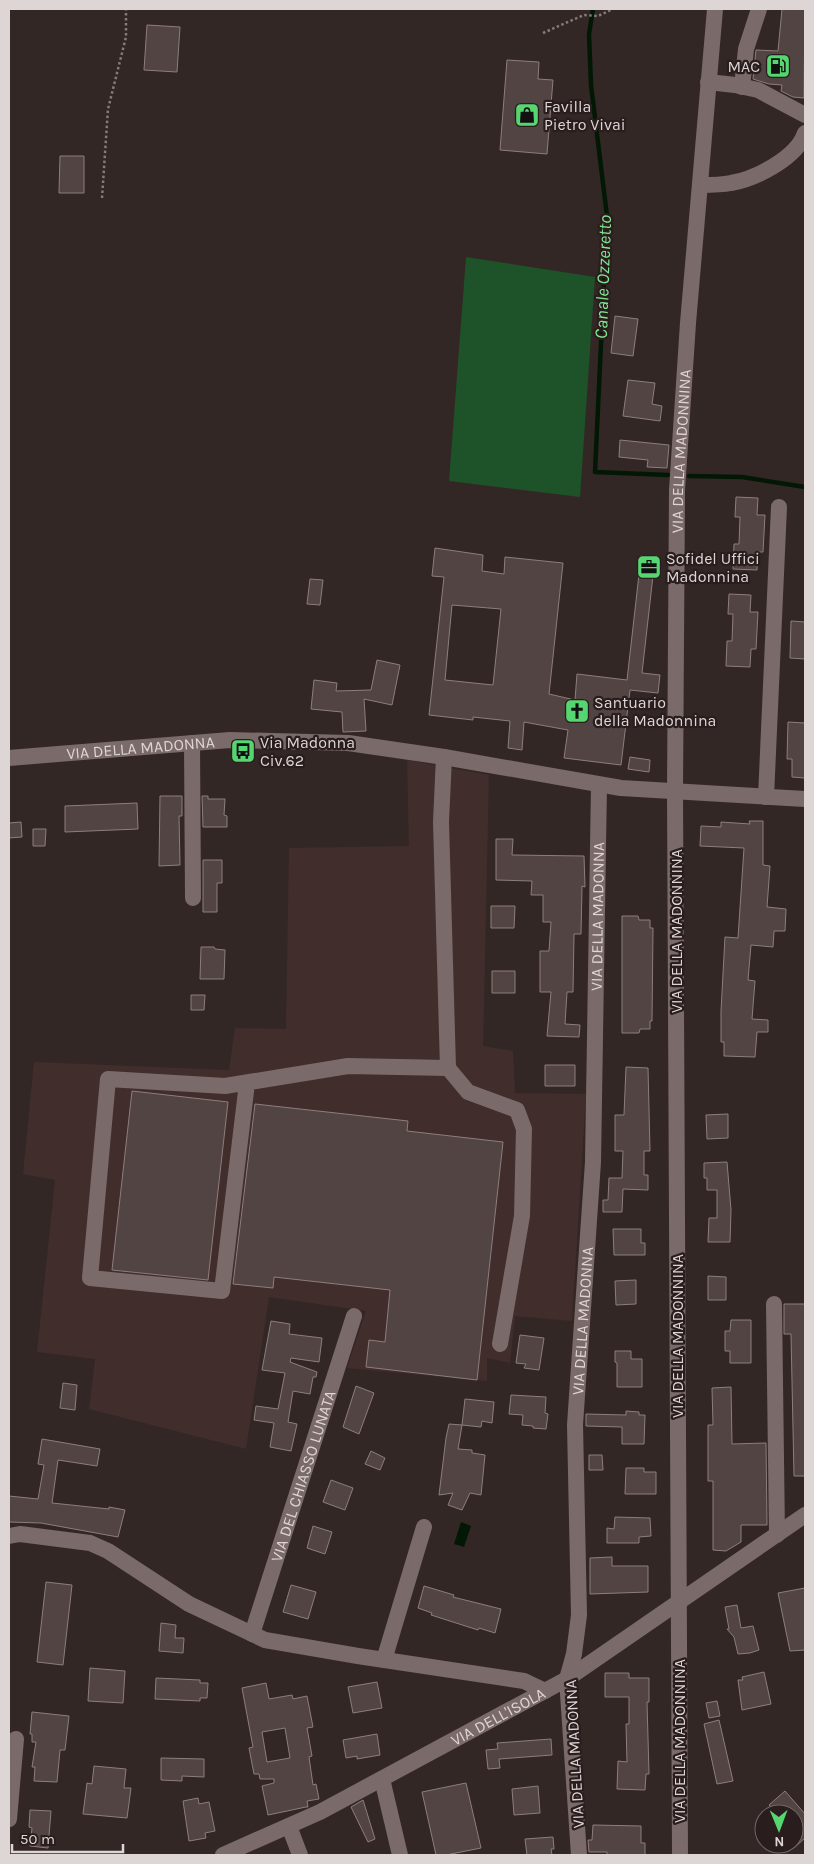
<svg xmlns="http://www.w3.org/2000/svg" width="814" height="1864" font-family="Karla,sans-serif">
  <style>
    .built { fill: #412d2c }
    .green { fill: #1e5229 }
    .water { fill: #021805 }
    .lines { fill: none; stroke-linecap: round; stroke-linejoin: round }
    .stream { stroke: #021805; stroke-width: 4.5 }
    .building { fill: #524443; stroke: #8d7e7d; fill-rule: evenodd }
    .path { stroke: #867b7a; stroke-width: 2.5; stroke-dasharray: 2.5 2.5; stroke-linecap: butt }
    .minor { stroke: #7a6b6a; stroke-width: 16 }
    .labels { text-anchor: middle; stroke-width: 4.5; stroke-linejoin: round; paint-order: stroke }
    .poi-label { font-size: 16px; fill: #ded5d5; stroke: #291e1d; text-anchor: start }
    .street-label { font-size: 16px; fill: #ded5d5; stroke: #291e1d }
    .water-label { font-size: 18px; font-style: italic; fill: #80e791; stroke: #291e1d }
  </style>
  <rect width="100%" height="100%" fill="#332726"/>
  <path class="built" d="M407,760L489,775L483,1046L513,1051L515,1093L586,1094L572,1321L515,1316L510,1363L487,1358V1381L347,1368L366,1311L269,1297L246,1449L89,1409L95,1359L37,1352L55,1180L23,1174L34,1062L229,1070L235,1028L286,1029L289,848L409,846Z"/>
  <path class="green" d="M466,257L595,277L580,497L449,481Z"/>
  <path class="water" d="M461,1522L471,1526L464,1547L454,1544Z"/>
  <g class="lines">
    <path class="stream" d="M593,9L589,34L591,85L607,216L595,472L668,475
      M689,476L742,477L805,487"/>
  </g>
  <path class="building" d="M782,9H805L804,98L793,97L781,91L782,85L769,84L753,79L756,50L778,51Z
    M147,25L180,27L177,72L144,70Z
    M507,60L539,62L538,79L553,80L547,154L500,150Z
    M60,156H84V193H59Z
    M615,316L638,319L633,356L611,353Z
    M628,380L655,383L652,404L662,406L660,421L623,416Z
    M620,440L669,445L667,468L647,467L648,460L619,457Z
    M736,497L758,498L757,515H765L763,552H758L757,570L733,569L734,544H739L740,517H735Z
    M435,548L483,555L482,571L504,574L505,557L563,563L549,694L575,700L577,674L627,680L641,557L655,558L642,673L660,675L658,693L630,690L621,765L564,758L568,730L524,722L522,750L508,748L510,721L473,717V720L429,715L444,577L432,576ZM452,605L501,609L493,685L445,680Z
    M310,579L323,580L320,605L307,604Z
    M729,594L751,595L750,612H758L756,649H751L750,667L726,666L727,641H732L733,614H728Z
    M791,621L805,622V659L790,658Z
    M377,660L400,665L392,705L364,699L366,731L343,732L342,712L311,709L314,680L337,683L336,691L371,690Z
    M788,722L805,723V778L792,777V759H787Z
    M630,757L650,760L649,772L628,769Z
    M160,796H182V816H179L180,865L159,866Z
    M202,796H208V799H225L224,815L227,816V827H203Z
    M137,803L138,829L65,832V806Z
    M749,821H763V865L770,866L767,907L786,909L785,931H774L773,947L751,945L748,980L755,981L752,1019L768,1020V1032H757L755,1057L724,1056V1042H721V1011L725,937L738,938L744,848L700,846L701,826L721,827V822L750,824Z
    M21,822L22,837L9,838V823Z
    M33,829H46L45,846H33Z
    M496,839H513L512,855L584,856L585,887L582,886L581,934H574L573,992H567L565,1024L580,1025L579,1037L547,1036L551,992H540V951H549L551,922H543V895H531L532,881L496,880Z
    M203,860H222V883H217V912H203Z
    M491,906H515L514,928H491Z
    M622,916H638L639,920H650V928H653L652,1021H650V1029H640L639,1033H622Z
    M201,947H214L215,949L225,950L224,979H200Z
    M492,971H515V993H492Z
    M191,995H205L204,1010H191Z
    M545,1065H575V1086H545Z
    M626,1067L648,1068L650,1151H644V1175H648V1190L623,1189L622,1212H603V1200H608L609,1178H622L623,1151H615V1115H624Z
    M132,1091L228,1102L208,1280L112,1270Z
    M255,1104L408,1121L407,1131L503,1142L477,1380L366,1367L369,1340L385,1342L390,1290L274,1277L273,1288L233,1284Z
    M728,1114V1138L707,1139L706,1115Z
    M727,1162L731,1210L730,1242H708L709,1218H717V1190H707V1178H704V1163Z
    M613,1229H641V1243H645V1255H614Z
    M708,1276L726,1277V1300H708Z
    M636,1280V1304L616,1305L615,1281Z
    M784,1304H805V1476H794L791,1334H784Z
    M731,1320H751V1363H730V1351H725V1331H730Z
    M271,1321L290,1324L289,1334L322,1338L319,1362L291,1358L290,1362L317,1372L316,1377H313L310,1394L293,1391L288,1422L297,1424L291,1451L270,1447L274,1423L254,1420L256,1406L278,1409L285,1373L262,1370Z
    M520,1335L544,1338L539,1370L524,1368L526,1364L516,1363Z
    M615,1351H631V1359H642V1387H617V1363L615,1362Z
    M63,1383L77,1385L75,1410L60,1408Z
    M356,1386L374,1393L359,1434L343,1427Z
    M731,1387L732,1444L766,1443L767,1525H741V1542L726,1551L713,1550V1481H708V1425H713L712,1388Z
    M511,1395L546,1397L545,1413L548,1414L546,1429L533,1428V1426L522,1425L523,1415L509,1414Z
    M465,1399L494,1402L492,1423L482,1421L481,1427L462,1425Z
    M626,1411L639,1412V1415H645L644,1444H622V1427L586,1426V1414L626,1415Z
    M449,1424L462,1425L458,1449L472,1450V1453L485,1455L481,1495L470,1493L462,1510L448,1505L453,1493L439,1495L446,1438Z
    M42,1439L100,1449L97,1466L58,1460L52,1503L109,1509V1507L125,1510L118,1537L41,1523L9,1522V1496L38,1499L44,1465L38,1464Z
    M371,1451L385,1458L380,1470L365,1464Z
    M589,1455H602L603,1470H589Z
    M626,1468H644V1472H656V1494H625Z
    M331,1480L353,1488L345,1510L323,1502Z
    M615,1517L650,1518L651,1536L639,1537V1543H607V1528L614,1529Z
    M313,1526L332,1532L325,1554L307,1548Z
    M612,1557V1566H648V1592L590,1594V1558Z
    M46,1582L72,1585L63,1665L37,1662Z
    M291,1585L316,1592L308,1619L283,1612Z
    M424,1586L454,1595L453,1597L501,1609L495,1633L479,1628L478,1630L431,1615L432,1613L418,1608Z
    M805,1588V1650L790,1651L778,1593Z
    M737,1605L741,1628L753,1626L759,1650L750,1653L738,1654L734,1637L727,1629H729L725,1607Z
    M161,1623L176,1625L175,1638H184L183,1653L159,1651Z
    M90,1668L125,1671L123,1703L88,1701Z
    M764,1672L771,1704L742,1710L738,1680H743L742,1677Z
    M605,1673H629V1678H649V1702H647L649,1774H646L645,1790L617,1789L618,1761L627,1762L626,1724H629V1697H605Z
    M156,1678L200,1680V1683H208L207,1698H200V1701L155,1699Z
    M377,1682L382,1708L353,1713L348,1687Z
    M266,1683L269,1699L292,1695L293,1699L307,1696L313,1727L307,1728L312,1756L309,1757L313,1785L316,1784L319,1799L307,1801L308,1807H306L268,1815L262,1786L274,1783V1779H260L259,1774H254L249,1748L253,1747L242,1688ZM285,1728L290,1758L267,1762L262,1732Z
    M717,1701L720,1716L709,1718L706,1703Z
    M32,1712L69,1716L65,1750H60L57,1782L34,1781L35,1767H32L36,1742H32V1734H30Z
    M719,1720L733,1781L717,1784L704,1724Z
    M377,1734L380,1755L357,1759V1756L346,1758L343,1740Z
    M551,1739L552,1755L499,1759L500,1768L488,1769L486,1750L498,1749L497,1743Z
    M161,1758L204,1759V1777L182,1776V1781L161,1780Z
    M94,1766L126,1769L124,1788H131L127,1818L83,1814L87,1783L92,1784Z
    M466,1783L481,1848L446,1855H436L422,1792Z
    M538,1786L540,1813L514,1815L512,1789Z
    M785,1791L805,1814V1838L794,1848V1814H765L772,1808L769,1805Z
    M198,1798L199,1804L209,1802L215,1831L205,1833L206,1838L189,1841L183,1801Z
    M363,1800L375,1839L368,1842L351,1807Z
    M30,1810L51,1811L48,1848L30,1846L32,1828L29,1827Z
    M593,1825L641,1826V1843H645V1855H607V1852H589L588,1840H592Z
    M553,1837L554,1849H551L552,1855H527L525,1839Z"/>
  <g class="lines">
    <path class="path" d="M543,33L584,15L598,16L613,9
      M102,198L108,109L126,37V9"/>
    <g class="minor">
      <path d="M708,82L735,85L758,90L805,115"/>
      <path d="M742,87L746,49L759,9"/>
      <path d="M700,185C710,185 721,185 731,183C755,179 797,158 805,133"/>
      <path d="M192,743L193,898"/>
      <path d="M444,757L441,822L448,1068L468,1092L517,1110L524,1129L522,1216L500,1344"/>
      <path id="s1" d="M9,758L230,740L348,743L444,757L621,788L805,799"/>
      <path d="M766,797L779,507"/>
      <path d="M247,1083L222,1291L90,1278L108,1079L225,1086L348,1066L448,1068"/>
      <path d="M774,1304L777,1535"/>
      <path d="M9,1536L20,1534L90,1543L108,1551L189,1604L265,1640L358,1656L524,1681L545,1691"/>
      <path id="s2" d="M252,1634L354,1316"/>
      <path d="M384,1660L424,1527"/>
      <path d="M382,1779L400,1855"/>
      <path d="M9,1819L16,1739"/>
      <path d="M289,1826L300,1855"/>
      <path id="s3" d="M223,1855L320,1812L567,1679L805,1515"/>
      <path id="s4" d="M579,1855L567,1679L574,1654L579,1615L575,1425L593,1162L599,785"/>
      <path id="s5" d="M680,1855L675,792L677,490L688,323L715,9"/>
    </g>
  </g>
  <defs>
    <symbol id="fuel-square" viewBox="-11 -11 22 22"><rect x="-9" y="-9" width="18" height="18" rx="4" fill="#56d671" stroke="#291e1d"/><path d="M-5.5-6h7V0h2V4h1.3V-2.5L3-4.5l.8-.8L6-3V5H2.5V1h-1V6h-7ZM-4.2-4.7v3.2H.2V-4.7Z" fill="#111"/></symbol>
    <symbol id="shop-square" viewBox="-11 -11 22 22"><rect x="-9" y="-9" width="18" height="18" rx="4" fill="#56d671" stroke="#291e1d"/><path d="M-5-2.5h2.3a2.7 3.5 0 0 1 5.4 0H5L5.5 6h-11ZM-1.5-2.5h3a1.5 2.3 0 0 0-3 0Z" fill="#111"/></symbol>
    <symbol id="office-square" viewBox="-11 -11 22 22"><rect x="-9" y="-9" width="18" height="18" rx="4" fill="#56d671" stroke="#291e1d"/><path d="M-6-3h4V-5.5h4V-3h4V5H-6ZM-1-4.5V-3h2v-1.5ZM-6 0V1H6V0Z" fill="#111"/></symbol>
    <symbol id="church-square" viewBox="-11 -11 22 22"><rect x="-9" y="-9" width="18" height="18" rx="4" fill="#56d671" stroke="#291e1d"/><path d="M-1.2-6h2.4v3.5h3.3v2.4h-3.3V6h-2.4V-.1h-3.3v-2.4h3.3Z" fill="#111"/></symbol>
    <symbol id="bus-square" viewBox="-11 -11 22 22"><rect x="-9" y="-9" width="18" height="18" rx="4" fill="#56d671" stroke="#291e1d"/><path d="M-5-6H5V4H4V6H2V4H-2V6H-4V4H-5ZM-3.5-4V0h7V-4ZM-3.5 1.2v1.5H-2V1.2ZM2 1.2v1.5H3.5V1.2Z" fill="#111"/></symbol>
  </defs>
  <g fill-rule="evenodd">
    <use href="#fuel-square" x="764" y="52" width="28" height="28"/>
    <use href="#shop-square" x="513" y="101" width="28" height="28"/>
    <use href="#office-square" x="635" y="553" width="28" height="28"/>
    <use href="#church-square" x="563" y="697" width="28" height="28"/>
    <use href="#bus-square" x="229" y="737" width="28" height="28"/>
  </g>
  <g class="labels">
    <g class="poi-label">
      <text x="760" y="72" text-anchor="end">MAC</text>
      <text x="544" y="112">Favilla<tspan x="544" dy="18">Pietro Vivai</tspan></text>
      <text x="666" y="564">Sofidel Uffici<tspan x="666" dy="18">Madonnina</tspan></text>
      <text x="594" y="708">Santuario<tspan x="594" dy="18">della Madonnina</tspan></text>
      <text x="260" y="748">Via Madonna<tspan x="260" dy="18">Civ.62</tspan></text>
    </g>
    <g class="street-label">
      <text dy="6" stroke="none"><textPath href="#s5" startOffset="1404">VIA DELLA MADONNINA</textPath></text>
      <text dy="6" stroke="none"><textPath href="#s1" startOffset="132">VIA DELLA MADONNA</textPath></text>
      <text dy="6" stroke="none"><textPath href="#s4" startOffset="941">VIA DELLA MADONNA</textPath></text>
      <text transform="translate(676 931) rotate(-90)" y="6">VIA DELLA MADONNINA</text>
      <text dy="6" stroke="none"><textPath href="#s4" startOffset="536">VIA DELLA MADONNA</textPath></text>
      <text transform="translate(677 1336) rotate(-90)" y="6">VIA DELLA MADONNINA</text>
      <text dy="6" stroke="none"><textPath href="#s2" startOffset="166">VIA DEL CHIASSO LUNATA</textPath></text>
      <text dy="6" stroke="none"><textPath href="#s3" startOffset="308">VIA DELL'ISOLA</textPath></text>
      <text transform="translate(679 1741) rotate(-90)" y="6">VIA DELLA MADONNINA</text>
      <text transform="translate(574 1754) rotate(-93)" y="6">VIA DELLA MADONNA</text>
    </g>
    <g class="water-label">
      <text transform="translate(603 277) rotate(-88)" y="6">Canale Ozzeretto</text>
    </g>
  </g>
  <rect width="814" height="1864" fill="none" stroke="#ded5d5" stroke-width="20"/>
  <g transform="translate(779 1829) rotate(179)"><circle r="24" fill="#291e1d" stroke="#716767"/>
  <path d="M0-4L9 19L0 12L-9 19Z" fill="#56d671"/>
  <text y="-8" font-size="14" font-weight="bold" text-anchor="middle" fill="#ded5d5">N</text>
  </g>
  <path d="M12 1844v8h111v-8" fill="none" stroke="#ded5d5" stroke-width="2.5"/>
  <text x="20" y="1844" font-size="15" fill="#ded5d5" stroke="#291e1d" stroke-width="4" paint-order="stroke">50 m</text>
</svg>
